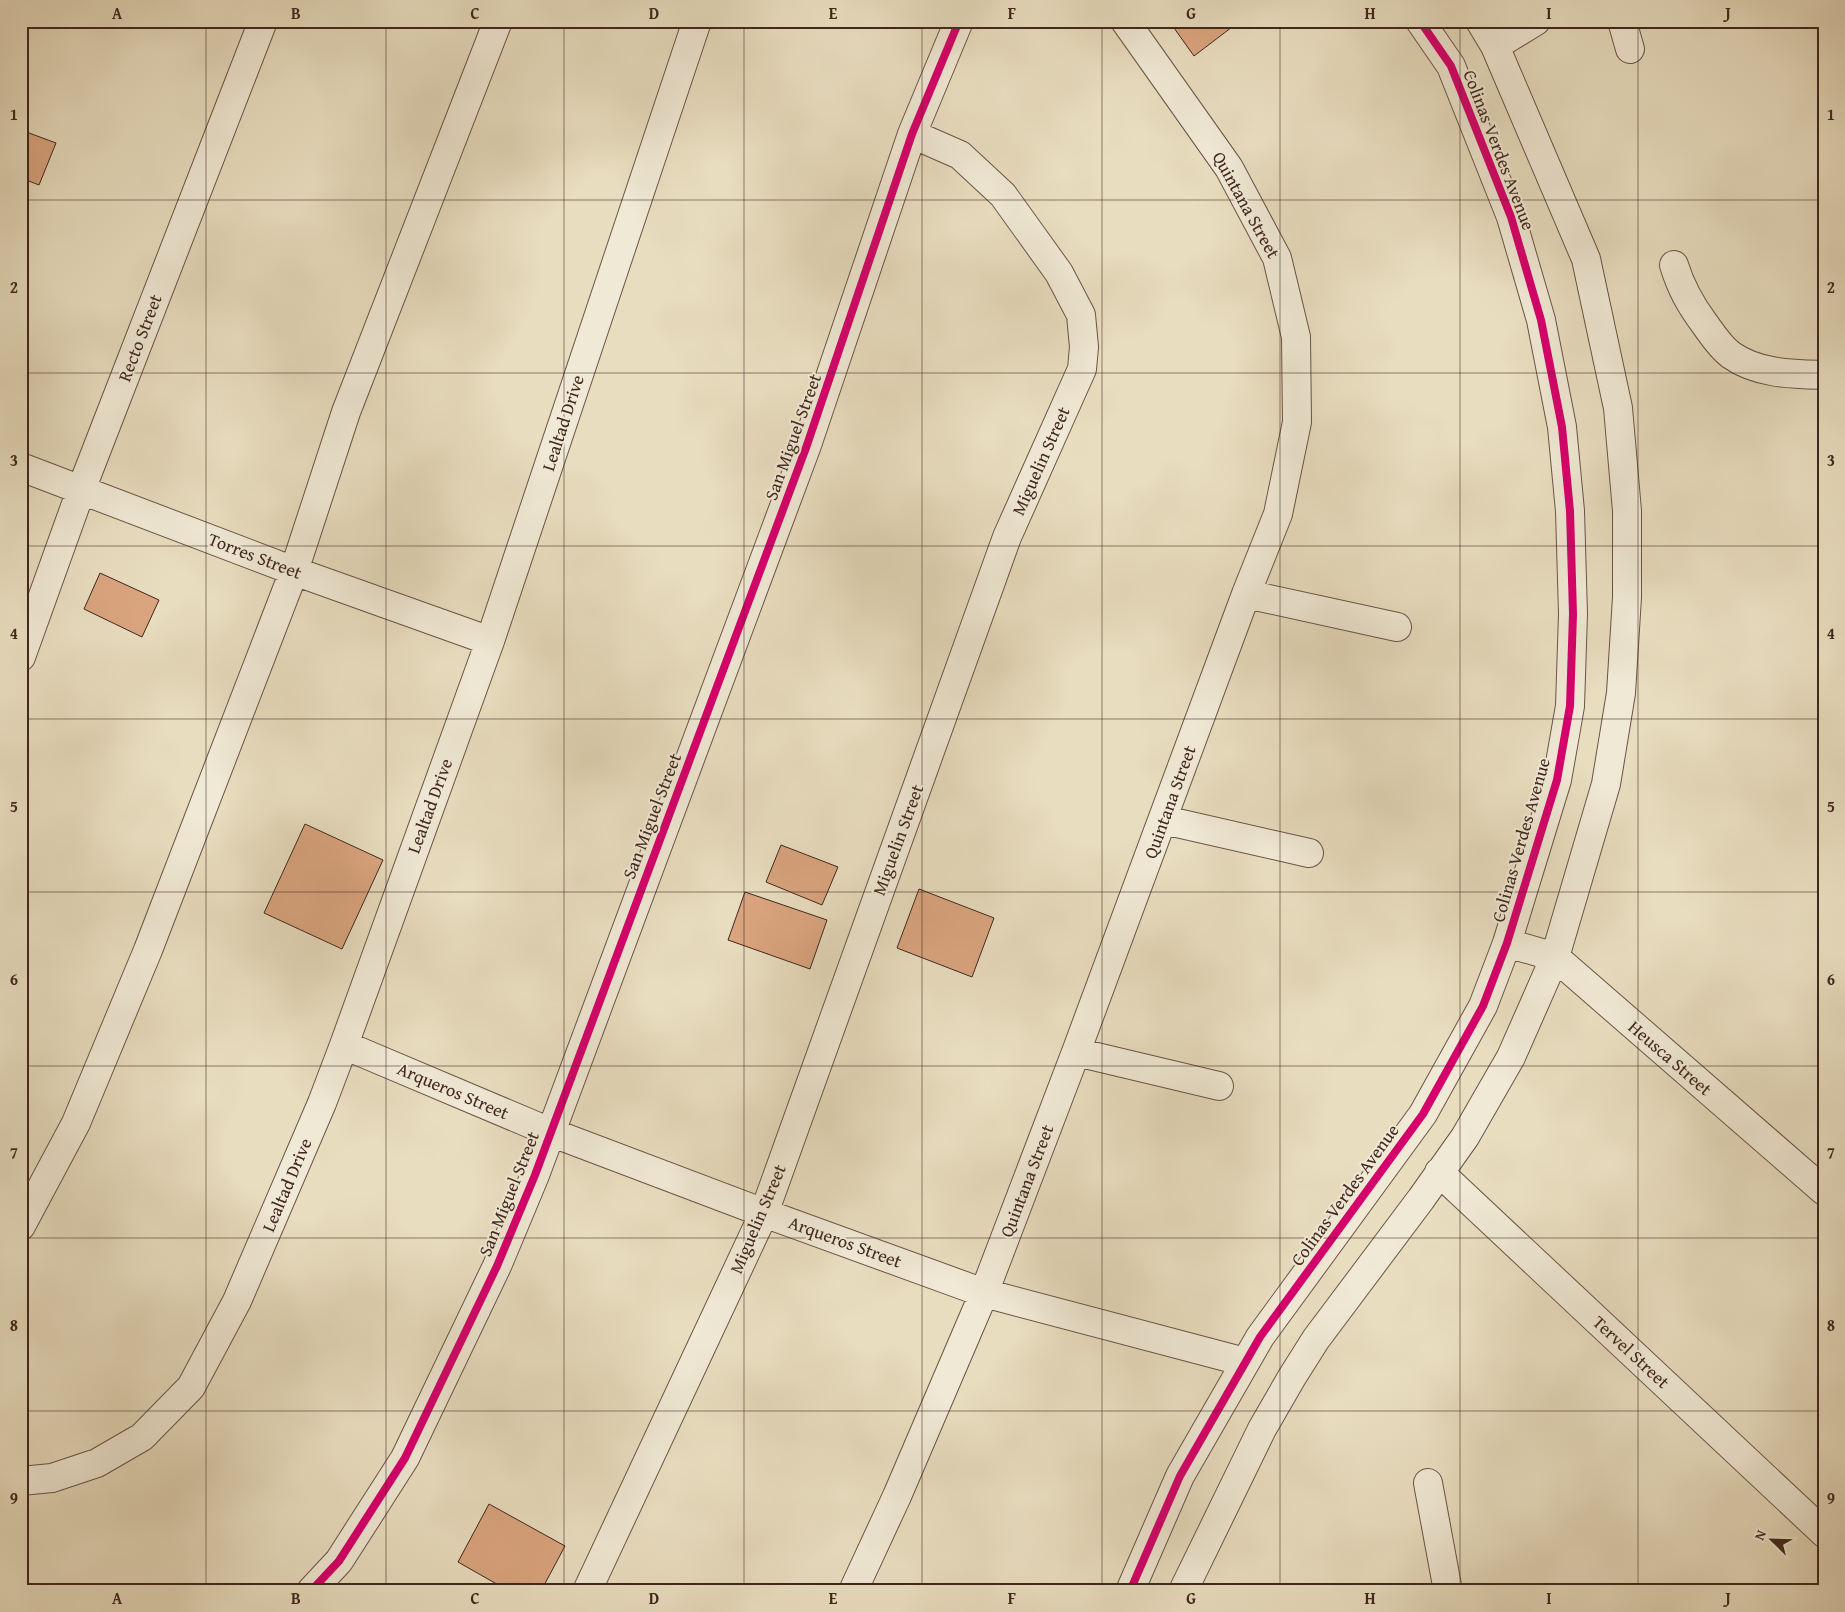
<svg xmlns="http://www.w3.org/2000/svg" width="1845" height="1612" font-family="'Gentium Book Plus',serif">
  <style>
    .building { fill: #daa57f; stroke: #40271e }
    .lines { fill: none; stroke-linecap: round; stroke-linejoin: round }
    .minor-casing { stroke: #6a5446; stroke-width: 30 }
    .minor { stroke: #f0e9d5; stroke-width: 28 }
    .cycleway-casing { stroke: #f0e9d5; stroke-width: 11 }
    .cycleway { stroke: #d6006c; stroke-width: 8 }
    .grid { fill: none; stroke: #40271e; stroke-width: 1; stroke-opacity: 0.55 }
    .labels { text-anchor: middle; stroke-width: 4; stroke-linejoin: round; paint-order: stroke }
    .street-label { font-size: 18px; fill: #40271e; stroke: #f0e9d5 }
    .neatline { fill: none; stroke: #40271e; stroke-width: 2 }
    .grid-label { font-size: 16px; text-anchor: middle; font-weight: bold; fill: #40271e }
  </style>
  <rect width="100%" height="100%" fill="#e8ddbf"/>
  <filter id="stains"><feTurbulence type="fractalNoise" baseFrequency=".004" numOctaves="4"/><feColorMatrix values="0 0 0 0 .2 0 0 0 0 .09 0 0 0 0 .02 0 0 0 .5 -.17"/></filter>
  <radialGradient id="worn" r=".72"><stop offset=".6" stop-color="#630" stop-opacity="0"/><stop offset="1" stop-color="#630" stop-opacity=".3"/></radialGradient>
  <path class="building" d="M1169,21H1240L1194,56Z
    M21,130L56,143L39,185L21,178Z
    M100,573L159,600L142,637L84,609Z
    M305,824L383,860L342,949L264,913Z
    M781,845L838,867L822,905L766,882Z
    M919,889L994,918L972,977L897,948Z
    M745,892L827,920L810,969L728,940Z
    M489,1504L565,1546L541,1591H509L458,1562Z"/>
  <g class="lines">
    <defs>
      <path id="minor" d="M1622,21L1630,49
        M1495,46L1536,21
        M1674,265C1681,288 1690,304 1704,323C1712,334 1720,347 1731,355C1758,374 1792,374 1824,375
        M21,467L294,571L490,641
        M1246,594L1397,627
        M21,657L81,490L263,21
        M1164,820L1309,853
        M1507,943L1555,957L1824,1191
        M344,1045L550,1132L764,1213L984,1293L1245,1362
        M1076,1052L1219,1086
        M1439,1172L1824,1533
        M21,1226L76,1123L148,950L294,571L346,412L498,21
        M21,1481L52,1478L97,1463L142,1437L191,1387L237,1301L322,1103L344,1045L490,641L697,21
        M1428,1483L1448,1591
        M311,1591L339,1561L405,1458L497,1266L535,1175L807,445L912,134L959,21
        M587,1591L764,1213L1007,537L1082,369L1084,347L1081,315L1059,273L1003,195L960,155L912,134
        M853,1591L897,1496L984,1293L1076,1052L1246,594L1278,514L1297,422L1296,337L1277,258L1229,168L1125,21
        M1130,1591L1180,1476L1260,1337L1423,1114L1483,1006L1507,943L1557,780L1570,706L1573,614L1570,511L1562,427L1541,320L1511,217L1451,66L1420,21
        M1183,1591L1262,1429L1292,1377L1316,1339L1421,1199L1465,1137L1511,1057L1555,957L1606,784L1621,693L1627,597V511L1618,408L1586,259L1495,46L1480,21"/>
    </defs>
    <use href="#minor" class="minor-casing"/>
    <use href="#minor" class="minor"/>
    <defs>
      <path id="cycleway" d="M311,1591L339,1561L405,1458L497,1266L535,1175L807,445L912,134L959,21
        M1130,1591L1180,1476L1260,1337L1423,1114L1483,1006L1507,943L1557,780L1570,706L1573,614L1570,511L1562,427L1541,320L1511,217L1451,66L1420,21"/>
    </defs>
    <use href="#cycleway" class="cycleway-casing"/>
    <use href="#cycleway" class="cycleway"/>
  </g>
  <path class="grid" d="M206,21V1591M386,21V1591M564,21V1591M744,21V1591M922,21V1591M1102,21V1591M1280,21V1591M1460,21V1591M1638,21V1591M21,200H1824M21,373H1824M21,546H1824M21,719H1824M21,892H1824M21,1066H1824M21,1238H1824M21,1411H1824"/>
  <g class="labels">
    <g class="street-label">
      <text transform="translate(1499 150) rotate(69)" y="6">Colinas Verdes Avenue</text>
      <text transform="translate(1246 205) rotate(61)" y="6">Quintana Street</text>
      <text transform="translate(140 338) rotate(-69)" y="6">Recto Street</text>
      <text transform="translate(563 423) rotate(-72)" y="6">Lealtad Drive</text>
      <text transform="translate(793 437) rotate(-70)" y="6">San Miguel Street</text>
      <text transform="translate(1041 461) rotate(-66)" y="6">Miguelin Street</text>
      <text transform="translate(255 556) rotate(21)" y="6">Torres Street</text>
      <text transform="translate(1170 802) rotate(-70)" y="6">Quintana Street</text>
      <text transform="translate(430 806) rotate(-70)" y="6">Lealtad Drive</text>
      <text transform="translate(652 816) rotate(-69)" y="6">San Miguel Street</text>
      <text transform="translate(898 840) rotate(-70)" y="6">Miguelin Street</text>
      <text transform="translate(1521 840) rotate(-74)" y="6">Colinas Verdes Avenue</text>
      <text transform="translate(1670 1058) rotate(41)" y="6">Heusca Street</text>
      <text transform="translate(453 1091) rotate(23)" y="6">Arqueros Street</text>
      <text transform="translate(1027 1181) rotate(-69)" y="6">Quintana Street</text>
      <text transform="translate(287 1185) rotate(-67)" y="6">Lealtad Drive</text>
      <text transform="translate(509 1194) rotate(-68)" y="6">San Miguel Street</text>
      <text transform="translate(1345 1195) rotate(-54)" y="6">Colinas Verdes Avenue</text>
      <text transform="translate(758 1219) rotate(-67)" y="6">Miguelin Street</text>
      <text transform="translate(845 1242) rotate(20)" y="6">Arqueros Street</text>
      <text transform="translate(1631 1352) rotate(43)" y="6">Tervel Street</text>
    </g>
  </g>
  <rect width="1845" height="1612" fill="none" stroke="#e8ddbf" stroke-width="55"/>
  <g transform="translate(1772 1540) rotate(293)" stroke="#f0e9d5" stroke-width="4" paint-order="stroke">
  <path d="M0-4L9 19L0 12L-9 19Z" fill="#40271e"/>
  <text y="-8" font-size="14" font-weight="bold" text-anchor="middle" fill="#40271e">N</text>
  </g>
  <rect x="28" y="28" width="1790" height="1556" class="neatline"/>
  <g class="grid-label">
    <text x="117" y="19">A</text>
    <text x="296" y="19">B</text>
    <text x="475" y="19">C</text>
    <text x="654" y="19">D</text>
    <text x="833" y="19">E</text>
    <text x="1012" y="19">F</text>
    <text x="1191" y="19">G</text>
    <text x="1370" y="19">H</text>
    <text x="1549" y="19">I</text>
    <text x="1728" y="19">J</text>
    <text x="14" y="120">1</text>
    <text x="1831" y="120">1</text>
    <text x="14" y="293">2</text>
    <text x="1831" y="293">2</text>
    <text x="14" y="466">3</text>
    <text x="1831" y="466">3</text>
    <text x="14" y="639">4</text>
    <text x="1831" y="639">4</text>
    <text x="14" y="812">5</text>
    <text x="1831" y="812">5</text>
    <text x="14" y="985">6</text>
    <text x="1831" y="985">6</text>
    <text x="14" y="1158">7</text>
    <text x="1831" y="1158">7</text>
    <text x="14" y="1331">8</text>
    <text x="1831" y="1331">8</text>
    <text x="14" y="1504">9</text>
    <text x="1831" y="1504">9</text>
    <text x="117" y="1604">A</text>
    <text x="296" y="1604">B</text>
    <text x="475" y="1604">C</text>
    <text x="654" y="1604">D</text>
    <text x="833" y="1604">E</text>
    <text x="1012" y="1604">F</text>
    <text x="1191" y="1604">G</text>
    <text x="1370" y="1604">H</text>
    <text x="1549" y="1604">I</text>
    <text x="1728" y="1604">J</text>
  </g>
  <rect width="100%" height="100%" filter="url(#stains)"/>
  <rect width="100%" height="100%" fill="url(#worn)"/>
</svg>
